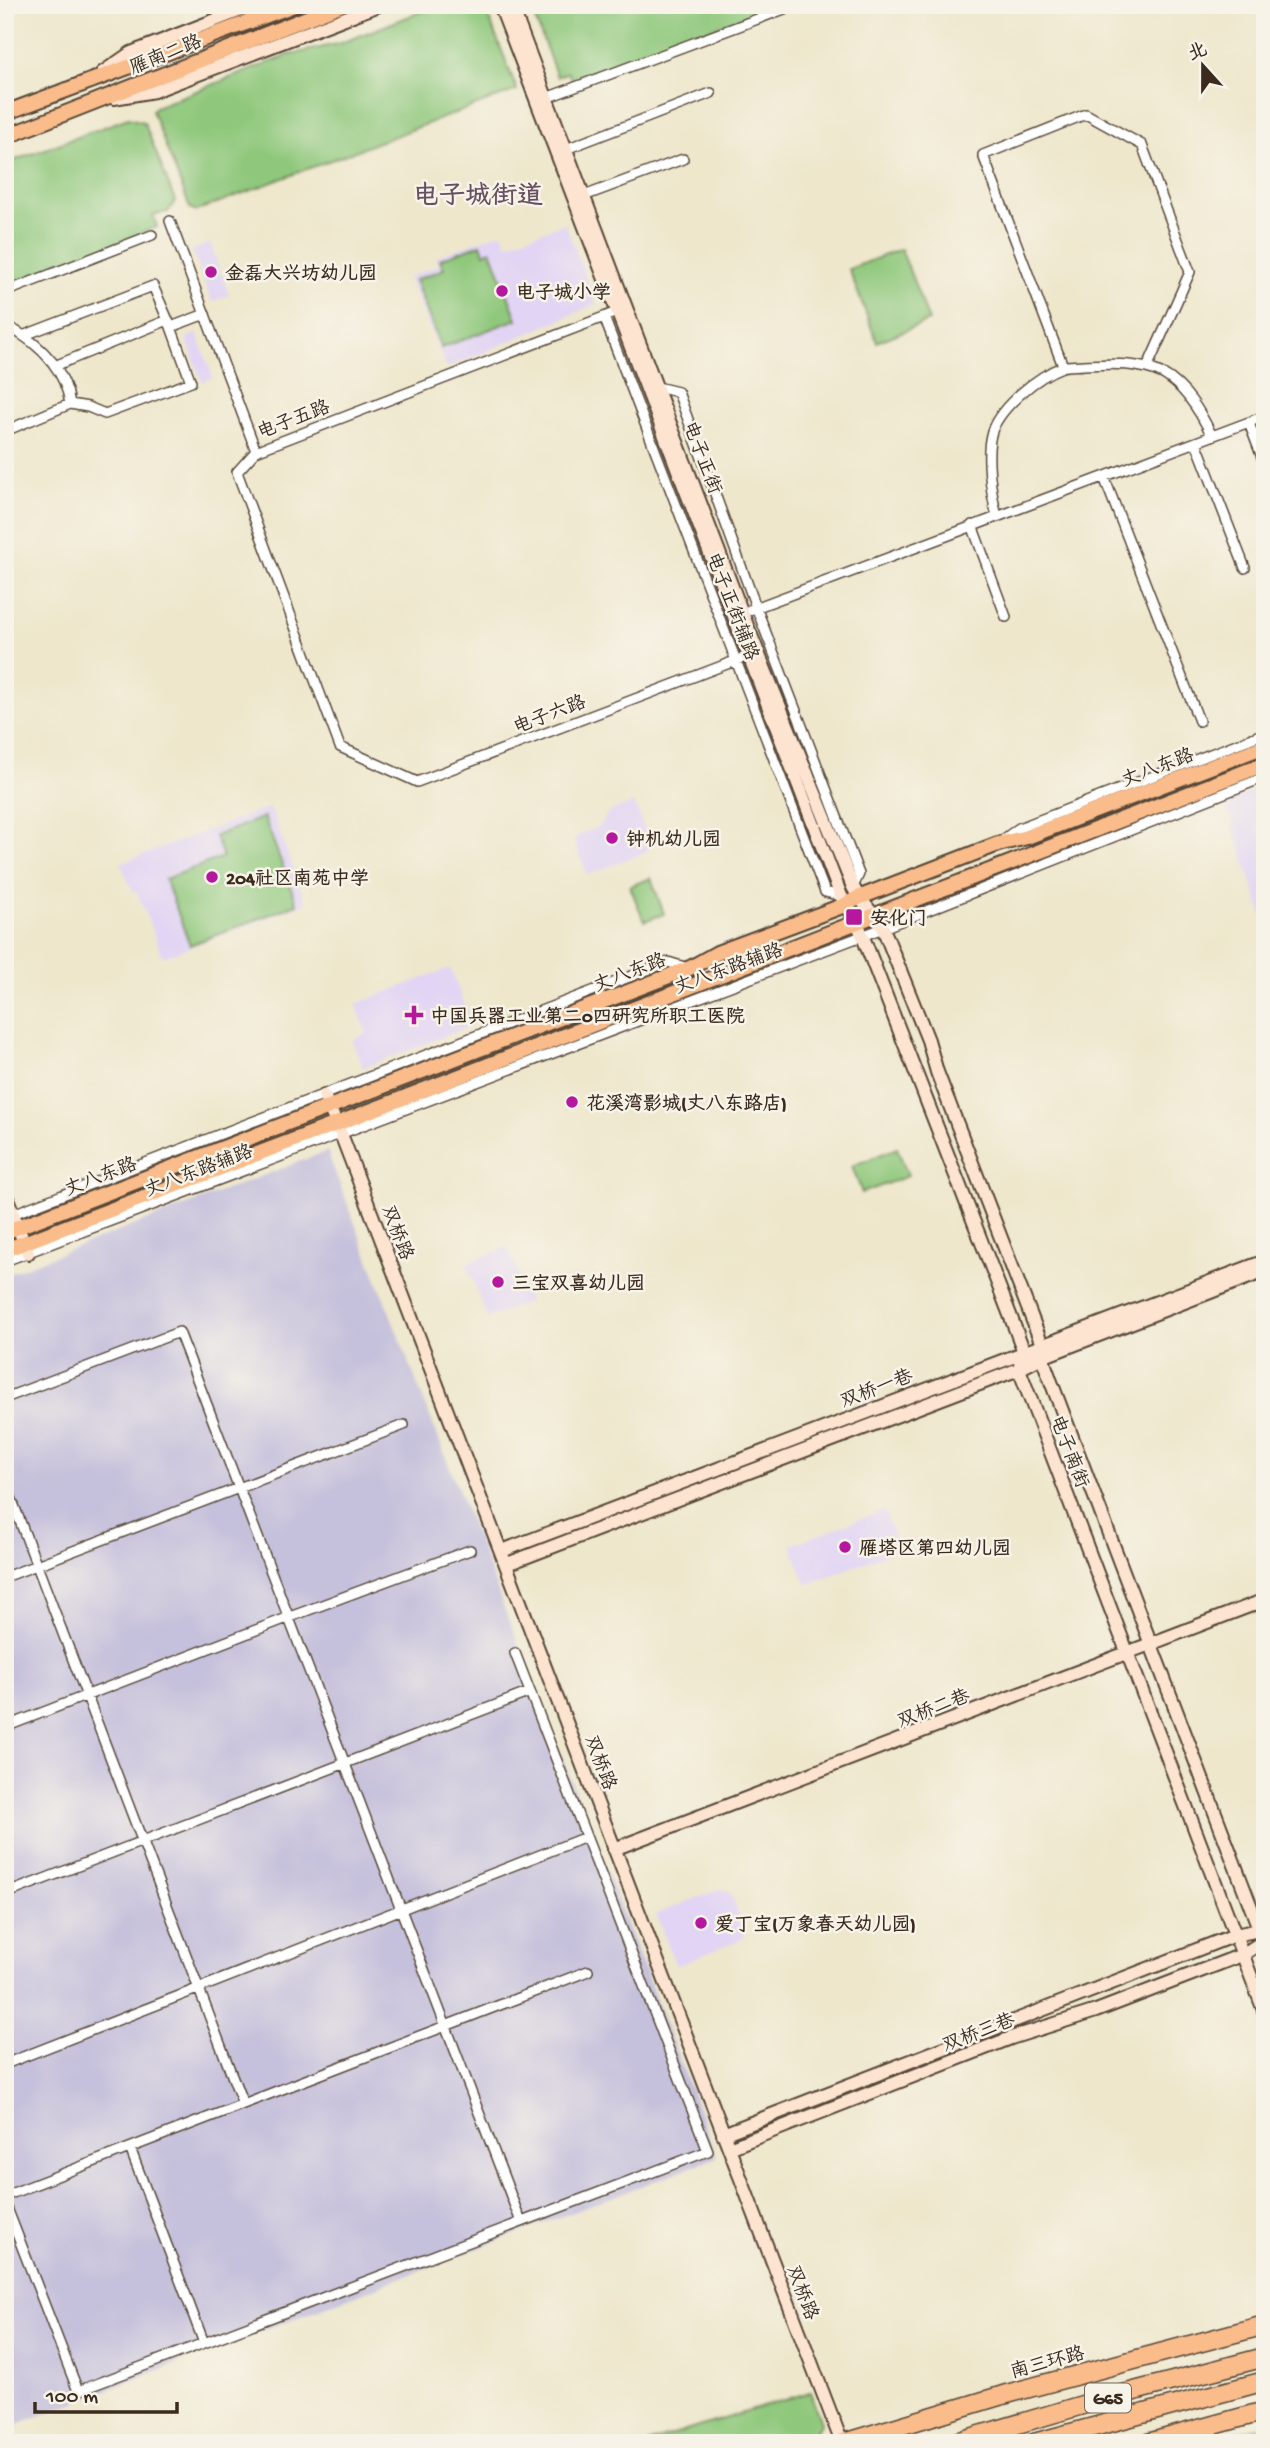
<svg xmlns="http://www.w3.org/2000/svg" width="1270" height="2448" font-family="'Gochi Hand','LXGW WenKai TC',sans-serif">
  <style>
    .built { fill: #e1d4f4 }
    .industrial { fill: #c5c0db }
    .green { fill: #8fc87b; stroke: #65794c; stroke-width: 2 }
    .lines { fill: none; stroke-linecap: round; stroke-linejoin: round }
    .street-casing { stroke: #564638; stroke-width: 12 }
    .secondary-casing { stroke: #564638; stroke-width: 16 }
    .primary-casing { stroke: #564638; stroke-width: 18 }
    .highway-casing { stroke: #564638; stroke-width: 21 }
    .street { stroke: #fff; stroke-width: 9 }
    .secondary { stroke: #fde4d0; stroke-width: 12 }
    .primary { stroke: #f9bc8a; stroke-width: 14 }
    .highway { stroke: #f9bc8a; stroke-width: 18 }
    .poi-dot { fill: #b5179e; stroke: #f7f3e8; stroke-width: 2.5 }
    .labels { text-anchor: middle; stroke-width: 5; stroke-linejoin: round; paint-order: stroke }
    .shield { fill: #f7f3e8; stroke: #73665b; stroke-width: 2 }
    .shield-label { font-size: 18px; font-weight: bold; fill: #3b2a1e }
    .street-label { font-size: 19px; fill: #3b2a1e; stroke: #f7f3e8 }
    .poi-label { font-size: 19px; font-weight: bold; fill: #3b2a1e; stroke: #f7f3e8; text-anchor: start }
    .district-label { font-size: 26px; font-weight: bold; fill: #664f60; stroke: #f7f3e8 }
  </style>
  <rect width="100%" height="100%" fill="#f7f3e8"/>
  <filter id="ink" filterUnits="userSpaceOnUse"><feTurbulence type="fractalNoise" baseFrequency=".0143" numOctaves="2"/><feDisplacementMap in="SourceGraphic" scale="14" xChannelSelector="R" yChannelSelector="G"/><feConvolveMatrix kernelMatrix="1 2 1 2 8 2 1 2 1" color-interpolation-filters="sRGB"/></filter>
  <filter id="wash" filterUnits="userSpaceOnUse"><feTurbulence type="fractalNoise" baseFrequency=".00686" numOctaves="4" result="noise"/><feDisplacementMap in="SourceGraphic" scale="28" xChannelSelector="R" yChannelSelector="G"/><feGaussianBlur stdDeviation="1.57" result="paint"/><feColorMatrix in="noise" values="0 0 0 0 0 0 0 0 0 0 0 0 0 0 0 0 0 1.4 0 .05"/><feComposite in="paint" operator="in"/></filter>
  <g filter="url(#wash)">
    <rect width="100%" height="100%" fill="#eee7cc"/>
    <path class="built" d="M565,223L596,304L447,368L408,277L439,265L436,257L502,232L507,244Z
      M210,243L229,295L212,302L192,250Z
      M197,333L213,377L202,382L186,338Z
      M1265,787V923L1225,802Z
      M634,803L651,844L647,852L587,875L574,840L577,836L598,827L609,812Z
      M270,807L306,903L163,957L137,892H133L121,863Z
      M450,968L473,1025L363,1068L352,1040L367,1033L356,1004Z
      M508,1247L529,1302L487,1318L466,1263Z
      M884,1510L899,1549L806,1585L791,1545Z
      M720,1889L729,1891L746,1931L742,1939L676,1966L656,1914Z"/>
    <path class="industrial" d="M327,1151L717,2157L5,2429V1275Z"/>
    <path class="green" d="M438,5H484L517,90L196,211L190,208L152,111L155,107L289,55L341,43Z
      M530,5H774L572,82L568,72L557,77Z
      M128,118L144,122L175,201L168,212L153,215L157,227L5,287V164Z
      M481,244L484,253L491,250L517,319L441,348L415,280L444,269L440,259Z
      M901,249L929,321L877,342L849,269Z
      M264,817L297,904L190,945L165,879L223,857L215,836Z
      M651,878L664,914L644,921L630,886Z
      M897,1148L908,1176L862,1193L852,1166Z
      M810,2392L821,2423L812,2436L793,2443H647Z
      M1265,2425V2443H1196Z"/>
  </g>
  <g filter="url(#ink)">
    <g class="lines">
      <defs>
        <path id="street" d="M546,98L795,5
          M566,149L711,93
          M584,196L683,159
          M170,221L256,451
          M5,292L152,235
          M622,310L256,451L237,472L340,747L417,782L748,656
          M5,316L9,327C40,344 65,368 70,404L88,407L105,414L191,382L171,327L205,314
          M604,317L825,892L841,896
          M25,335L153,286L171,327
          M57,365L168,320
          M1063,366L983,155L1086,114L1142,145L1190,272L1147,368
          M657,387L678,392L756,607L859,874L853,887
          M1249,423L1265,465
          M5,431L70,404
          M1196,442L1245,568
          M1104,477L1199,721
          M997,516C991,494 985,453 992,431C1001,406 1038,376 1062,367C1068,365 1077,366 1084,365C1110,364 1138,362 1163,374C1186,387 1201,413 1212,436
          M972,525L1006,617
          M739,614L1265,416
          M1004,839L1019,828L1265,733
          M5,1217L668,962L688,968
          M5,1261L883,928L1265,777
          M5,1398L179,1332L521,2222
          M5,1482L243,2104
          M5,1577L404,1425
          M5,1727L287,1618L470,1550
          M5,1894L530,1692
          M5,2064L586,1837
          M130,2148L204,2343
          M5,2196L588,1971
          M5,2203L78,2391L708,2151L515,1653"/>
        <path id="secondary" d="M500,5L841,896L857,922L865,942L1010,1315L1024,1352L1019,1369L1265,2013
          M511,5L742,613L853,887C861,903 874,913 883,928L928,1040L937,1072L1043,1347L1042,1357L1050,1379L1265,1944
          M102,73L131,53L254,5
          M114,98L154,91L379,5
          M324,1096L341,1134L842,2443
          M5,1193L28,1253
          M502,1551L1265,1261
          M507,1564L1019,1369L1042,1357L1265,1271
          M614,1849L1265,1600
          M723,2134L1235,1935L1264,1929
          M729,2148L1011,2038L1096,2011L1242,1955L1265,1940"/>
        <path id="primary" d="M5,113L294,5
          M5,137L340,5
          M5,1232L690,968L717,953L845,905L858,898L998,844L1027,837L1265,746
          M5,1250L344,1121L1265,764"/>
        <path id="highway" d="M843,2443L1003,2395L1265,2325
          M953,2443L1096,2401L1265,2357
          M1034,2443L1265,2381
          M1148,2443L1265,2411"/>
      </defs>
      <use href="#street" class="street-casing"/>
      <use href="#secondary" class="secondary-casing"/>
      <use href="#primary" class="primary-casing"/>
      <use href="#highway" class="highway-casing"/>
      <use href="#street" class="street"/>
      <use href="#secondary" class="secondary"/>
      <use href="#primary" class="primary"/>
      <use href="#highway" class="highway"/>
    </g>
  </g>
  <g class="poi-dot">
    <circle cx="211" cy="272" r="7"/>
    <circle cx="502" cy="291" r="7"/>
    <circle cx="612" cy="838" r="7"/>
    <circle cx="212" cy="877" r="7"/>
    <rect x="845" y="908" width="18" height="18" rx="3.5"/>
    <path d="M410.5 1004.5h7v7h7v7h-7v7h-7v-7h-7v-7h7z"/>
    <circle cx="572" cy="1102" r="7"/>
    <circle cx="498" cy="1282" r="7"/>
    <circle cx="845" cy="1547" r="7"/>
    <circle cx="701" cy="1923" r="7"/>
  </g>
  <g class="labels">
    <rect class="shield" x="1085" y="2383.5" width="46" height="29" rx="5"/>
    <g class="shield-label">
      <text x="1108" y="2404">G65</text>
    </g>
    <g class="street-label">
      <text transform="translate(165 53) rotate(-22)" y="7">雁南二路</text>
      <text transform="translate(293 418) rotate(-21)" y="7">电子五路</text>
      <text transform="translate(704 457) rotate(69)" y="7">电子正街</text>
      <text transform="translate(734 606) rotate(69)" y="7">电子正街辅路</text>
      <text transform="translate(549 713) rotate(-21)" y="7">电子六路</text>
      <text transform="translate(1157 766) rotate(-21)" y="7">丈八东路</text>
      <text transform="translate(728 967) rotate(-20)" y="7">丈八东路辅路</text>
      <text transform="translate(629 971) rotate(-21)" y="7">丈八东路</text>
      <text transform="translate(198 1169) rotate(-21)" y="7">丈八东路辅路</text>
      <text transform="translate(100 1175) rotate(-21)" y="7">丈八东路</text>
      <text transform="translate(399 1232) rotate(69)" y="7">双桥路</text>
      <text transform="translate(876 1387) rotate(-21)" y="7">双桥一巷</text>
      <text transform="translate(1071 1451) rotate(69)" y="7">电子南街</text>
      <text transform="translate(933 1707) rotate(-21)" y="7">双桥二巷</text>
      <text transform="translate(602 1762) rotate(69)" y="7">双桥路</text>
      <text transform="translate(978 2031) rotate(-21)" y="7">双桥三巷</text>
      <text transform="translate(804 2292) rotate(69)" y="7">双桥路</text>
      <text transform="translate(1047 2361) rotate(-15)" y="7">南三环路</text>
    </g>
    <g class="poi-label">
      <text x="225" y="279">金磊大兴坊幼儿园</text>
      <text x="516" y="298">电子城小学</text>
      <text x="626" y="845">钟机幼儿园</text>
      <text x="226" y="884">204社区南苑中学</text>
      <text x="870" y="924">安化门</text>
      <text x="430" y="1022">中国兵器工业第二0四研究所职工医院</text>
      <text x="586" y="1109">花溪湾影城(丈八东路店)</text>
      <text x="512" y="1289">三宝双喜幼儿园</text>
      <text x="859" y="1554">雁塔区第四幼儿园</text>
      <text x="715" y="1930">爱丁宝(万象春天幼儿园)</text>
    </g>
    <g class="district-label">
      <text x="478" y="203">电子城街道</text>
    </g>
  </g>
  <rect width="1270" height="2448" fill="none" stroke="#f7f3e8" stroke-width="28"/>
  <g transform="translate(1203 66) rotate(339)" stroke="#f7f3e8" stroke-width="5" paint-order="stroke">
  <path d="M0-5L12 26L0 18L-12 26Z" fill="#3b2a1e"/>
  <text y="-10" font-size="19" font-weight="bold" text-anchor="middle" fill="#3b2a1e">北</text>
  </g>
  <path d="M35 2402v10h142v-10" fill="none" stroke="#3b2a1e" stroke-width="3.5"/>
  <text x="46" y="2402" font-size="21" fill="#3b2a1e" stroke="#f7f3e8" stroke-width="5" paint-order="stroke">100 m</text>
</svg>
